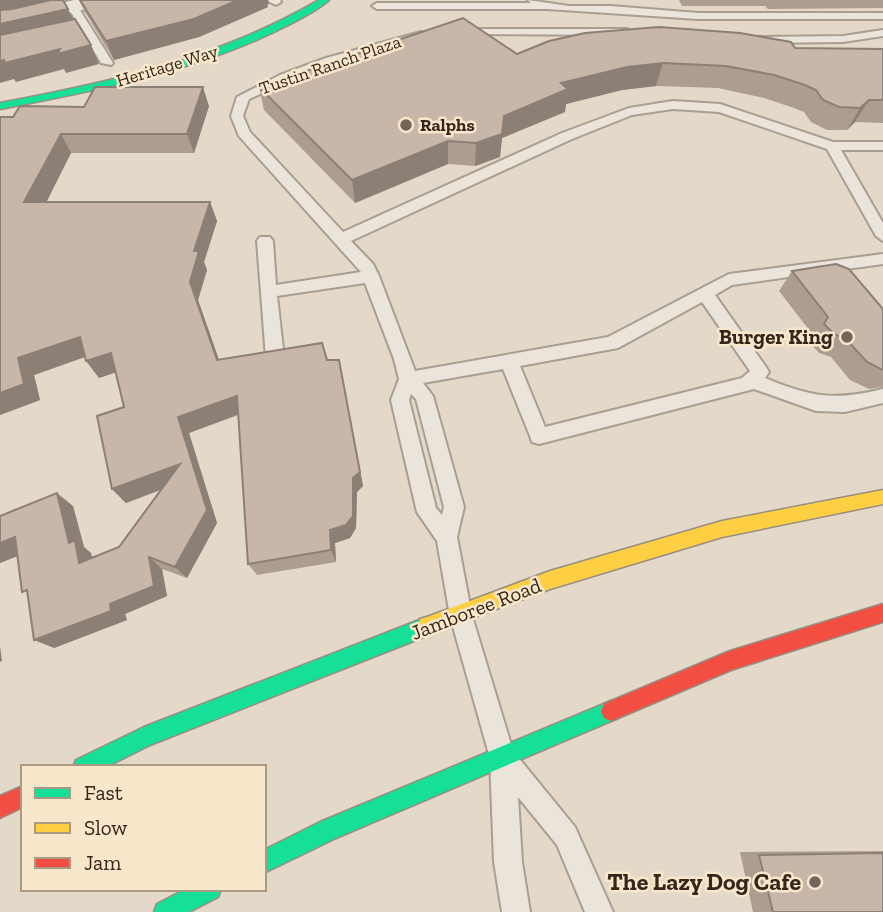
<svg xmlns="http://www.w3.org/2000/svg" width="883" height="912" font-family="'Zilla Slab',serif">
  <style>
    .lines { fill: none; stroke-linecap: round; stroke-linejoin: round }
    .lane-casing { stroke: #a99e92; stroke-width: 4 }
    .street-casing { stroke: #a99e92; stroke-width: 4 }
    .fast-casing { stroke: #988d82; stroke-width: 3 }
    .slow-casing { stroke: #988d82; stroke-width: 3 }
    .jam-casing { stroke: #988d82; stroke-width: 3 }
    .lane { fill: #ebe4da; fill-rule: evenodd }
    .street { fill: #ebe4da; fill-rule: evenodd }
    .fast { fill: #16e098; fill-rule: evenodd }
    .slow { fill: #ffcf43; fill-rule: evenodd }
    .jam { fill: #f24e42; fill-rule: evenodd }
    .wall { fill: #ac9d90 }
    .shaded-wall { fill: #8c7f76 }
    .building { fill: #c8b6a8; stroke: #8c7f76; stroke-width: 2 }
    .poi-dot { fill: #736557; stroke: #f8e7cb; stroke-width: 2.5 }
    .labels { text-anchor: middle; stroke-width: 5; stroke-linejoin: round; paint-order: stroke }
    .far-street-label { font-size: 18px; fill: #36261a; stroke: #f8e7cb }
    .far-poi-label { font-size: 18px; font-weight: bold; fill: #36261a; stroke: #f8e7cb; text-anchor: start }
    .poi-label { font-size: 21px; font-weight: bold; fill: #36261a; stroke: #f8e7cb; text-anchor: end }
    .street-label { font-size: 21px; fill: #36261a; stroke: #f8e7cb }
    .near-poi-label { font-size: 24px; font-weight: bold; fill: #36261a; stroke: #f8e7cb; text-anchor: end }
  </style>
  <rect width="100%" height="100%" fill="#e4d9c8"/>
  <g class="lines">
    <defs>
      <path id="lane" d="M266,0H280L281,2L276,5Z
        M528,0L569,6H611L698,13H883V19H698L547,9H377L372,6L377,3H531Z
        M69,5L78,7L113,63L111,65L101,63L68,7Z
        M458,29H627L633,32L627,35L454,34L452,32Z
        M883,30V36L843,42L752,43L746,40L752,37L843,36Z
        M421,32L425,33V37L334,62L249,99L243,116L250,132L343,232L562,133L629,108L673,101L720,104L833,142H883V150H841L883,223V241L876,236L827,149L719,112L673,109L632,115L572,139L351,241L373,264L379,276L415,371L608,337L729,274L883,254V264L732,285L715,295L766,367L769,372L765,378C811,397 834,401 883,389V403L845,412L816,411L754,389L539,444L532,442L530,436L503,369L423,383L433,396L464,507L457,537L472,616L513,751L575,827L613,912H585L557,845L518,797L522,862L530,912H502L494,862L490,758L450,616L437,541L417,512L391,400L399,379L394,359L365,283L277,296L284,358L281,363H269L266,358L257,241L260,237H270L273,241L276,285L361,272L239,136L231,116L237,97L280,75L326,58ZM702,302L750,371L742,378L545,427L520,366L618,348ZM411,394L416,399L444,507L442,515L436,508L409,400Z"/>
      <path id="street" d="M74,0H110L107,4L21,25L0,27V15L21,13Z"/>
      <path id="fast" d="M319,0H329C314,13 292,23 274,32C188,73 93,91 0,109V103C112,82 220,58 319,0Z
        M427,617L434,619L436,626L434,633L150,745L106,767H73L76,760L144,727Z
        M611,701L618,704L621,711L618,718L336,838L264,873V850L320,822Z
        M186,889H221L218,897L189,912H154L157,904Z"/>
      <path id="slow" d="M883,490V504L722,537L550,589L427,635L420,633L418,626L420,619L427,617L550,571L722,521Z"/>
      <path id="jam" d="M883,604V622L731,670L611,721L604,718L601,711L604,704L730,651Z
        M23,786V807L0,818V796Z"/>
    </defs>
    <use href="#lane" class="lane-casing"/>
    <use href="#street" class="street-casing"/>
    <use href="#fast" class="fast-casing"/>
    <use href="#slow" class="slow-casing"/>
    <use href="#jam" class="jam-casing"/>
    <use href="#lane" class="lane"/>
    <use href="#street" class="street"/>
    <use href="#fast" class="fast"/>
    <use href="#slow" class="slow"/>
    <use href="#jam" class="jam"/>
  </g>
  <path class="wall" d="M79,0H268L269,4L267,5L268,7L199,37L114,60L85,12Z
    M649,0H883V8L768,9L765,6H682L679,0Z
    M795,48L883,49V123L855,122L847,130H827L811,122L804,112L794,108L764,98L718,88L656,86L622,90L566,104L565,112L502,138L500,157L475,166L448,164L355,203L264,110L259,87L517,54Z
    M209,106L194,153H71L46,202H210L217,221L204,262L207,270L198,300L219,360H339L363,486L357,492L356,528L350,538L335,543L336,562L257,575L248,564L238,415L189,433L217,523L187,578L162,569L167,596L125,614L127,620L54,648L27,595L18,556L0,563V516L73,506L84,547L91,553L92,557L119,547L161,490L126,503L112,489L124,407L116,372L99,378L85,357L34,375L40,400L0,415V117Z
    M792,271L883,309V387L869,389L850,380L831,357L819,353L810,343L813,335L779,291Z
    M883,851V912H753L740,852Z"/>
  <path class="shaded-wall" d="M0,0H63L0,12Z
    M238,0H268L269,4L267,5L268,7L199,37L114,60L106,41Z
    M68,9L77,27L0,45V24Z
    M91,45L99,64L66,73L64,69L16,82L14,79L0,83V61L60,49Z
    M663,63L656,86L622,90L566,104L565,112L502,138L500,157L475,166L476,143L504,116L561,83L627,67Z
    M203,87L209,106L194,153L187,134Z
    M869,100L855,122L847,130L860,108Z
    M61,134L71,153L37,221L24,202Z
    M448,141V164L355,203L352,180Z
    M210,202L217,221L204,262L207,270L198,300L225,377L217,360L190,282L194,251Z
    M80,337L93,354L34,375L40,400L0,415V393L18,358Z
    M111,353L123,370L99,378L86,361Z
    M339,360L363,486L357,492L356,528L350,538L335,543L336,562L331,550L330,530L353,478Z
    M237,396L245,412L189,433L217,523L187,578L175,567L207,510L178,417Z
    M180,464L190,478L126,503L112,489Z
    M57,493L73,506L84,547L91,553L96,574L79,563L69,543Z
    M15,537L34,549L0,563V543Z
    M149,557L162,569L167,596L125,614L127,620L54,648L34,640Z
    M0,646L2,661L0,662Z"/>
  <path class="building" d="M51,0H63L68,9L0,24V10L12,9Z
    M80,0H238L194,19L106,41Z
    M463,18L517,54L549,41L585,33L659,27L740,33L791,42L795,48L883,49V100H869L860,108L839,107L823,100L816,90L805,85L774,75L726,66L663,63L627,67L561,83L568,89L504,116L502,134L476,143L448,141L352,180L259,87Z
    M75,19L91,45L57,54L60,49L5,63L4,60L0,61V35Z
    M95,87H203L187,134H61L24,202H210L194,251H199L190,282L217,360L322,343L327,360H339L360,472L353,478V516L346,525L330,530L331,550L248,564L237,396L178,417L207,510L175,567L149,557L154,586L110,604L111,611L34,640L27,590L22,592L15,537L0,543V516L57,493L69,543L75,540L79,563L119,547L180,464L112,489L97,416L124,407L111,353L86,361L80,337L18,358L24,384L0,393V117H13L20,106L84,107Z
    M836,264L849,269L883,309V370L867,362L846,339L834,334L824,324L828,317L792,271Z
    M883,853V912H773L759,855Z"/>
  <g class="poi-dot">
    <circle cx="406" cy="125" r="7"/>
    <circle cx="847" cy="337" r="7"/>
    <circle cx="815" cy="882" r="7"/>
  </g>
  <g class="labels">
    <g class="far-street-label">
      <text transform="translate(330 65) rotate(-19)" y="6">Tustin Ranch Plaza</text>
      <text transform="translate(167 66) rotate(-17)" y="6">Heritage Way</text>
    </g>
    <g class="far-poi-label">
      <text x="420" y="131">Ralphs</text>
    </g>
    <g class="poi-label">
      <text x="833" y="344">Burger King</text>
    </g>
    <g class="street-label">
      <text transform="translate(476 609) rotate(-21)" y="7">Jamboree Road</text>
    </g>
    <g class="near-poi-label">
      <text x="801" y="890">The Lazy Dog Cafe</text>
    </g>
  </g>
  <rect x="21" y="765" width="245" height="126" fill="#f8e7cb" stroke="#aa9a84" stroke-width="2"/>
  <rect x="35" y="788" width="35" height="10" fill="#16e098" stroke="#aa9a84" stroke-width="2"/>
  <text x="84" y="800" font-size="21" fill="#36261a">Fast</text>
  <rect x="35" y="823" width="35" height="10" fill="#ffcf43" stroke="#aa9a84" stroke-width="2"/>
  <text x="84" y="835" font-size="21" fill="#36261a">Slow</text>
  <rect x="35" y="858" width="35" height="10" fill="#f24e42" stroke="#aa9a84" stroke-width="2"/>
  <text x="84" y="870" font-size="21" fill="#36261a">Jam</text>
</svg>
